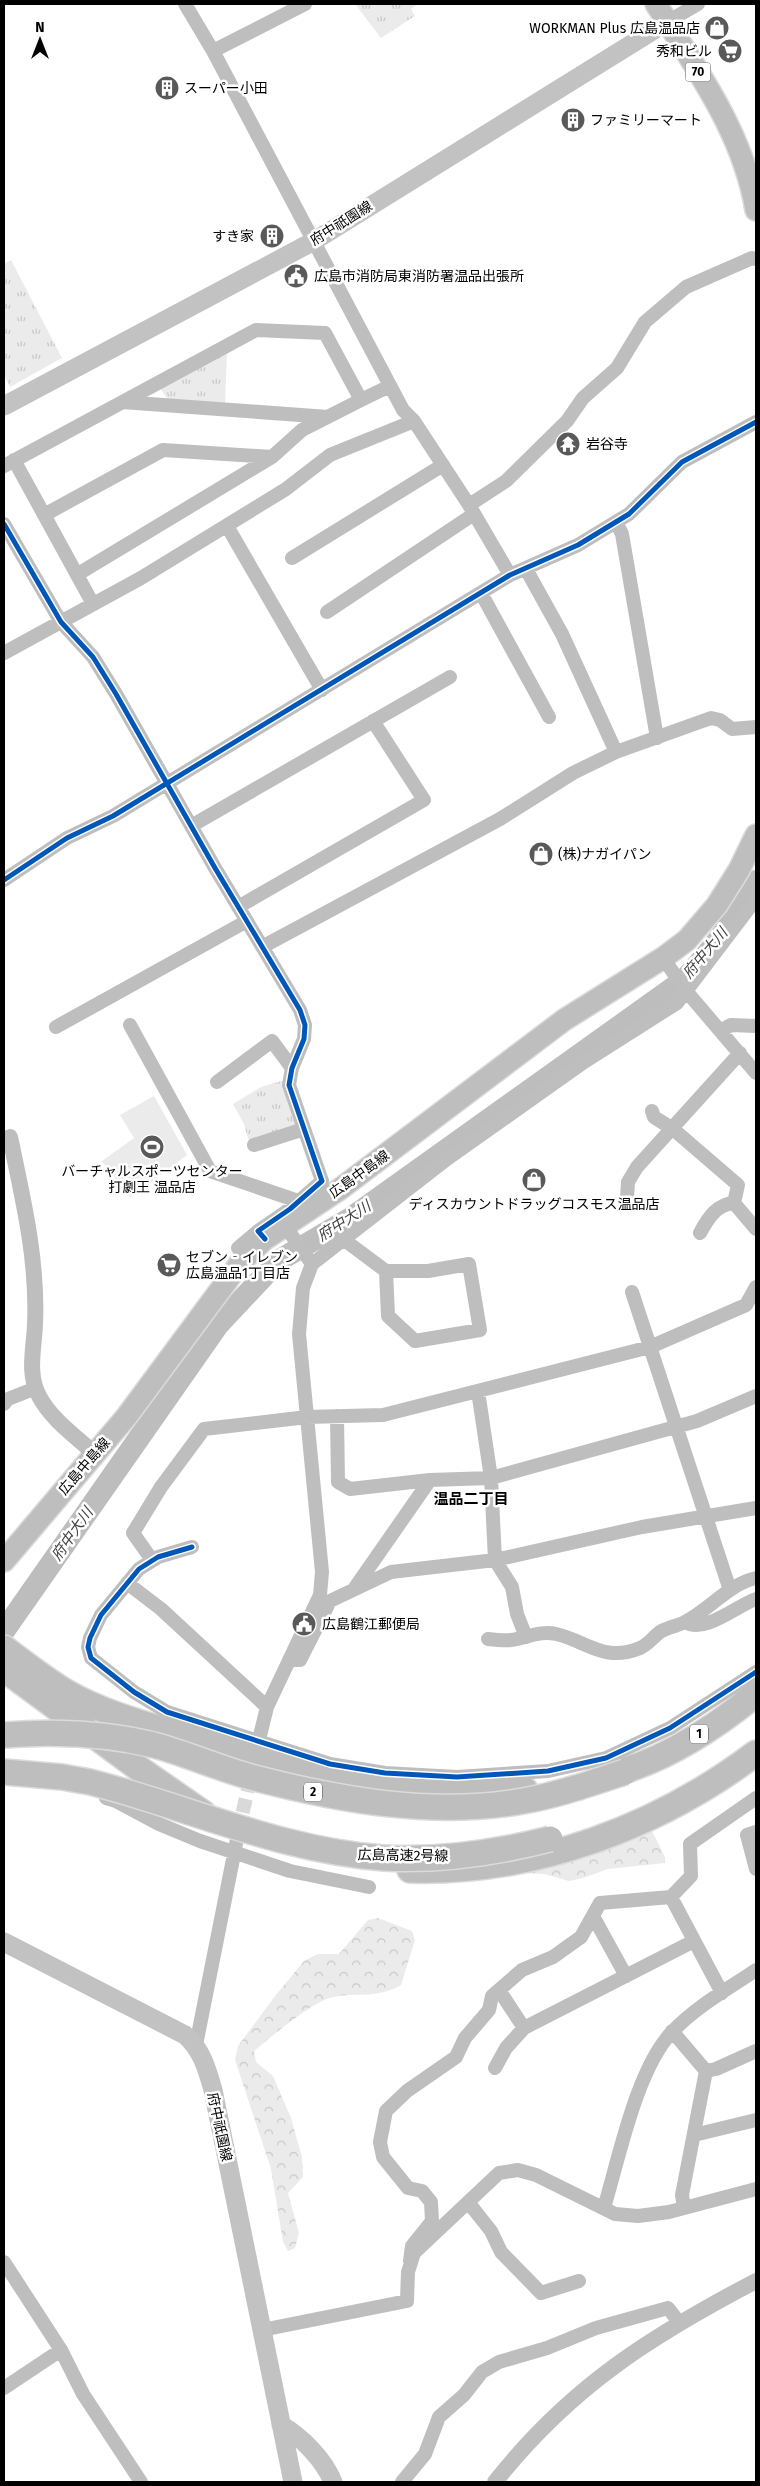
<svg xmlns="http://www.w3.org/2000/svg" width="760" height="2486" font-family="'Fira Sans','Noto Sans JP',sans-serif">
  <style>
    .forest { fill: url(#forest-crowns) }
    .park { fill: url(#park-tufts) }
    .pitch { fill: #ebebeb }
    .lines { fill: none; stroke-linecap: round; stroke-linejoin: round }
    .river { stroke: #bdbdbd; stroke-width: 22 }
    .minor-tunnel { stroke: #d9d9d9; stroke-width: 14; stroke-dasharray: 14 7; stroke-linecap: butt }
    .primary-casing { stroke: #dbdbdb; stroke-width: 24 }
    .motorway-casing { stroke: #dbdbdb; stroke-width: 28 }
    .minor { stroke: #bebebe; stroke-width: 14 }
    .tertiary { stroke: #bebebe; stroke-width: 16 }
    .secondary { stroke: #c2c2c2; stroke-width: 19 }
    .primary { stroke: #bebebe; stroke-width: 21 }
    .motorway { stroke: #bebebe; stroke-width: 25 }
    .motorway-bridge-casing { stroke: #dbdbdb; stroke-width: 28; stroke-linecap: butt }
    .motorway-bridge { stroke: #bebebe; stroke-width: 25 }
    .cycleway-casing { stroke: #fff; stroke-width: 8 }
    .cycleway { stroke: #0057b8; stroke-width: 5 }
    .labels { text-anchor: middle; stroke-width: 5; stroke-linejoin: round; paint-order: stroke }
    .shield { fill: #fff; stroke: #4c4c4c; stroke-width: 1 }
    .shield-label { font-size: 12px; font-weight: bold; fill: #000 }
    .poi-label { font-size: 14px; fill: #000; stroke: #fff; text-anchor: start }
    .street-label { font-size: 14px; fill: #000; stroke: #fff }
    .water-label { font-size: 15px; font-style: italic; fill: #424242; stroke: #fff }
    .neighbourhood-label { font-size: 15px; font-weight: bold; fill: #000; stroke: #fff }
  </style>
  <defs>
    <pattern id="forest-crowns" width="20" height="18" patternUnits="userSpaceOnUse" patternTransform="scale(1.25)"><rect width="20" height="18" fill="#ebebeb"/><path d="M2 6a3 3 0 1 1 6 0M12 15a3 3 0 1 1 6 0" fill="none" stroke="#c8c8c8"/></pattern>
    <pattern id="park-tufts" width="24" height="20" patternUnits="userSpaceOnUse" patternTransform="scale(1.25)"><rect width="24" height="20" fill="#ebebeb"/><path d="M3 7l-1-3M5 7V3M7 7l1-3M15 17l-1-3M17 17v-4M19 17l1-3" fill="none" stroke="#c8c8c8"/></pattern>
  </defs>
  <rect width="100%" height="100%" fill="#fff"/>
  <path class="forest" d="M650,1827L665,1857V1863L608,1869L583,1878L569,1881L544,1874L526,1873L524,1868Z
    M378,1918L412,1931L415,1940L401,1985C376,1999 359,1992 333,1997C313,2001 271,2037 254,2051L256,2062L273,2076L291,2118L302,2157L303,2177L288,2193L299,2233L295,2248L288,2251L283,2242L271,2169L235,2060L238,2046L275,1996L304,1961L318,1954H339L368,1920Z"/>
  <path class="park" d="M355,4H418L411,9L415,16L381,38Z
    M11,260L62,358L10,387L4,374V264Z
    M227,352L225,403L168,400L160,388Z
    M285,1080L298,1124L249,1142L244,1124L233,1104L261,1087Z"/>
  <path class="pitch" d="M154,1096L187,1155L130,1198L102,1161L134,1138L120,1115Z"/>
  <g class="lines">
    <path class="river" d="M4,1631L218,1325L278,1261L351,1218L684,980C712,950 737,918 756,881"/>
    <path class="minor-tunnel" d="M238,1833L252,1771"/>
    <defs>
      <path id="primary" d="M656,4C696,69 743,132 756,210
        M4,1561L127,1416L241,1262L265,1239L340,1189L564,1020L663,958L687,940L717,905L739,870L756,835"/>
      <path id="motorway" d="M4,1648C24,1663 44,1679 66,1692C104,1714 149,1725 190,1738C304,1773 404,1803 525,1790
        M4,1669L141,1770L203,1813
        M604,1776C660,1764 712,1730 756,1694
        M410,1870C534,1874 658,1827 756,1753"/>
    </defs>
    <use href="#primary" class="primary-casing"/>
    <use href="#motorway" class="motorway-casing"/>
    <path class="minor" d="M185,4L213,51L403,410L414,421L469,505L510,575
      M667,22L698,4
      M213,51L305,4
      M122,402L328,417
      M14,460L93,604
      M4,466L256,330L325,333L361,400L390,386
      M469,505L506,481L567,421L583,398L617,368L645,322L686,287L752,258L756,259
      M44,515L163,450L272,457
      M616,522L622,534L657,738
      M4,524L61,622L93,657L116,694L215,868L300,1010L305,1025L304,1039L292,1068L289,1085L322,1181L290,1209L258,1231L265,1239
      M227,526L322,690
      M292,558L443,465
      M526,569L562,634L616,752
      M78,574L272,457L302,430L361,400
      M481,593L549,717
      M327,612L474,514
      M4,653L141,578L286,489L330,455L414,421
      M191,826L450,677
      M4,880L67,838L113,816L510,575L578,545L629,514L682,462L756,422
      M238,907L424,800L373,721
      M262,947L500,819L573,773L616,752L711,718L720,720L732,729L756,727
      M663,958L687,992L756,1073
      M130,1025L210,1171L298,1201
      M56,1027L247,921
      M720,1031L731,1025L756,1026
      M217,1082L272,1041L292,1068
      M652,1111L654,1117L673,1129L738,1185L734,1203L756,1229
      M254,1145L304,1129
      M627,1198L628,1182L637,1167L740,1053
      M700,1233C708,1218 717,1204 734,1203
      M343,1239L386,1271L388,1316L415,1341L480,1330L469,1264L428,1271H386
      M238,1248L258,1231
      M312,1264L447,1159L584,1062L677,1003L756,899
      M632,1292L730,1590
      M478,1391L491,1478L495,1560L512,1587L517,1614L526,1637
      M4,1404L8,1399L36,1388
      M337,1416L338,1482L350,1489L430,1480
      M192,1547L158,1557L139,1569L101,1615L90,1638L88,1647L91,1658L134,1692L167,1712L330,1764L385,1773L457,1777L548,1771L606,1758L670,1728L756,1672
      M152,1560L133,1533L161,1487L204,1429L307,1417L383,1415L650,1347L746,1305L756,1287
      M127,1583L161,1609L267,1707
      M354,1589L430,1480L491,1478L697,1421L756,1396
      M685,1622C705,1634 736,1606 756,1599
      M488,1639C496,1640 504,1641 511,1640C526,1638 541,1630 556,1634C587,1641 604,1663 640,1648C649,1644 653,1637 660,1632C667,1627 678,1626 685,1622C710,1609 729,1584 756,1578
      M289,1660H300L330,1601L391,1572L495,1560L642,1527L756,1508
      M257,1748L267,1707L320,1595L322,1572L299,1334L303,1288L312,1264L285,1226
      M106,1798L116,1801L159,1824L200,1841L290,1871L369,1887
      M756,1832L747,1835L756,1869
      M671,1897L691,1876L690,1844L756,1798
      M593,1916L626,1976
      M499,1990L524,2028
      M672,2031L706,2071L716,2069L756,2051
      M196,2045L238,1834
      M495,2068L506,2048L524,2028L694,1941
      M694,2135L756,2120
      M468,2202L491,2231L501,2252L541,2293L579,2281
      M604,2208C619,2158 637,2067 673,2031C697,2006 728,1989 756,1970
      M684,2208L682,2195L706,2071
      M410,2261L412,2246L432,2221L431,2202L422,2191L408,2188L383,2157L380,2142L386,2111L407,2091L456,2057L465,2038L489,2010L492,1996L522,1970L553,1957L581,1937L600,1903L671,1897L722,1993
      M4,2262L61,2350L83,2394L141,2482
      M262,2330L407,2301L408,2272L414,2253L499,2173L518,2170L536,2175L615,2214L638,2216L669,2212L756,2189
      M4,2388L61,2350
      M402,2482L425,2454L439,2417L464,2395L482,2372L499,2362L547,2348L596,2328L668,2308L679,2322"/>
    <path class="tertiary" d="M10,1137C23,1199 38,1261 35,1325C34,1348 27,1374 39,1396C51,1419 75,1436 94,1453
      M495,2482C570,2387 651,2336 756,2281"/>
    <path class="secondary" d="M4,406L314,241L667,22
      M4,1942L185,2035C202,2050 207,2069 213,2090L293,2482
      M281,2425C302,2437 324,2460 333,2482"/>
    <use href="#primary" class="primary"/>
    <use href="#motorway" class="motorway"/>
    <defs>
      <path id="motorway-bridge" d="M4,1735C54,1731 105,1733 154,1745C187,1754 218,1768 251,1777C339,1800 432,1817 523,1801C558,1795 591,1783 625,1772
        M4,1772L62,1777L90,1782C188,1807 282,1851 384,1858C441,1861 495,1853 550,1839"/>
    </defs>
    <use href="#motorway-bridge" class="motorway-bridge-casing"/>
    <use href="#motorway-bridge" class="motorway-bridge"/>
    <defs>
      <path id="cycleway" d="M4,524L61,622L93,657L116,694L215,868L300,1010L305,1025L304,1039L292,1068L289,1085L322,1181L290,1209L258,1231L265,1239
        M4,880L67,838L113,816L510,575L578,545L629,514L682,462L756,422
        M192,1547L158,1557L139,1569L101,1615L90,1638L88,1647L91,1658L134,1692L167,1712L330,1764L385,1773L457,1777L548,1771L606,1758L670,1728L756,1672"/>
    </defs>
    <use href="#cycleway" class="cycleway-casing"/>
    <use href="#cycleway" class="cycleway"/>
  </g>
  <defs>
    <symbol id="shop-disc" viewBox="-11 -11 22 22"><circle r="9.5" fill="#595959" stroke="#fff"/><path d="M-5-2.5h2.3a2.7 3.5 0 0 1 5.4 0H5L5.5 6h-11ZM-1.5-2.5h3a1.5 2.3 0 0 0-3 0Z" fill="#fff"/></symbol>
    <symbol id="supermarket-disc" viewBox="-11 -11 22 22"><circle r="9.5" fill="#595959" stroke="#fff"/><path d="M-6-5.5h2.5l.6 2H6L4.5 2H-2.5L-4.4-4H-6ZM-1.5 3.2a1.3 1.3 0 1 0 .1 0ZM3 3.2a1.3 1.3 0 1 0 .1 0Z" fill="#fff"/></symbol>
    <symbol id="building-disc" viewBox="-11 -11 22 22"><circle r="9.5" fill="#595959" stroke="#fff"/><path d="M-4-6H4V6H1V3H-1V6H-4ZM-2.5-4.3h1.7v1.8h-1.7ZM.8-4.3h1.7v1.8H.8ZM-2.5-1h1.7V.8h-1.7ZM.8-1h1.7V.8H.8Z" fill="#fff"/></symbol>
    <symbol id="civic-disc" viewBox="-11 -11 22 22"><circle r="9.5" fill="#595959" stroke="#fff"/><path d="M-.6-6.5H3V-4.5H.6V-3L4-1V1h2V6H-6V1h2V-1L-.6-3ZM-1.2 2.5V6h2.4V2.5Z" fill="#fff"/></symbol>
    <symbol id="temple-disc" viewBox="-11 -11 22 22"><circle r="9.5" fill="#595959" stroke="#fff"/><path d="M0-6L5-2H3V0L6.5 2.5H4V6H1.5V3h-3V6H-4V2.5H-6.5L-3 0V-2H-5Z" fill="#fff"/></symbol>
    <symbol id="stadium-disc" viewBox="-11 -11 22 22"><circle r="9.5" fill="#595959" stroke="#fff"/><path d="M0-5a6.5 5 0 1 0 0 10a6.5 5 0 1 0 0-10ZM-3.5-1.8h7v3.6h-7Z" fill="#fff"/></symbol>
  </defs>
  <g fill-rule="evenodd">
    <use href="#shop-disc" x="703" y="14" width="28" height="28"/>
    <use href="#supermarket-disc" x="716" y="37" width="28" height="28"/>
    <use href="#building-disc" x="153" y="74" width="28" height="28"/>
    <use href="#building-disc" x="559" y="106" width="28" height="28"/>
    <use href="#building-disc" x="258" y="222" width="28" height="28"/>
    <use href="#civic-disc" x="282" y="262" width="28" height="28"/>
    <use href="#temple-disc" x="554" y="430" width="28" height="28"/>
    <use href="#shop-disc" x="527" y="840" width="28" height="28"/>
    <use href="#stadium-disc" x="138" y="1133" width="28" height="28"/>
    <use href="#shop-disc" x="520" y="1166" width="28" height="28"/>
    <use href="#supermarket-disc" x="155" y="1251" width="28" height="28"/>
    <use href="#civic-disc" x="290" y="1610" width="28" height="28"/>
  </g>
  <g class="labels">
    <g class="shield">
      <rect x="685.5" y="62.5" width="25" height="19" rx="4"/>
      <rect x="690" y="1724.5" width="18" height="19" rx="4"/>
      <rect x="304" y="1782.5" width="18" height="19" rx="4"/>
    </g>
    <g class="shield-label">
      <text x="698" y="76">70</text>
      <text x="699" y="1738">1</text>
      <text x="313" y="1796">2</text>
    </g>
    <g class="poi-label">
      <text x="700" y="33" text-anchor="end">WORKMAN Plus 広島温品店</text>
      <text x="712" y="56" text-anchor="end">秀和ビル</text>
      <text x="184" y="93">スーパー小田</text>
      <text x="590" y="125">ファミリーマート</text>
      <text x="254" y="241" text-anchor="end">すき家</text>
      <text x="314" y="281">広島市消防局東消防署温品出張所</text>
      <text x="586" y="449">岩谷寺</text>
      <text x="558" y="859">(株)ナガイパン</text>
      <text x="152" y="1176" text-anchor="middle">バーチャルスポーツセンター<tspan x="152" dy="16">打劇王 温品店</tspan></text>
      <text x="534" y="1209" text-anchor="middle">ディスカウントドラッグコスモス温品店</text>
      <text x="186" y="1262">セブン‐イレブン<tspan x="186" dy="16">広島温品1丁目店</tspan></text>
      <text x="322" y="1629">広島鶴江郵便局</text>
    </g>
    <g class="street-label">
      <text transform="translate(341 223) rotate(-32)" y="5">府中祇園線</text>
      <text transform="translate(359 1174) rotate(-36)" y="5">広島中島線</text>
      <text transform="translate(84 1466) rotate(-49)" y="5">広島中島線</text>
      <text transform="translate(403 1855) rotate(1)" y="5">広島高速2号線</text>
      <text transform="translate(220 2127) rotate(78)" y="5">府中祇園線</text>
    </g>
    <g class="water-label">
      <text transform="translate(705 953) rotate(-50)" y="5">府中大川</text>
      <text transform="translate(344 1221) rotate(-33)" y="5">府中大川</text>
      <text transform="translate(72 1534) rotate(-55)" y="5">府中大川</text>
    </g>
    <g class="neighbourhood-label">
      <text x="471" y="1504">温品二丁目</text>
    </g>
  </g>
  <rect width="760" height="2486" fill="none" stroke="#000000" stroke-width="10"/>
  <g transform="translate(40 40)" stroke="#ffffff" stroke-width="4" paint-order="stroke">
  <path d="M0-4L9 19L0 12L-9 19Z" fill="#000000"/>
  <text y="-8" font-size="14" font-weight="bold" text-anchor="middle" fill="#000000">N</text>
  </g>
</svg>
